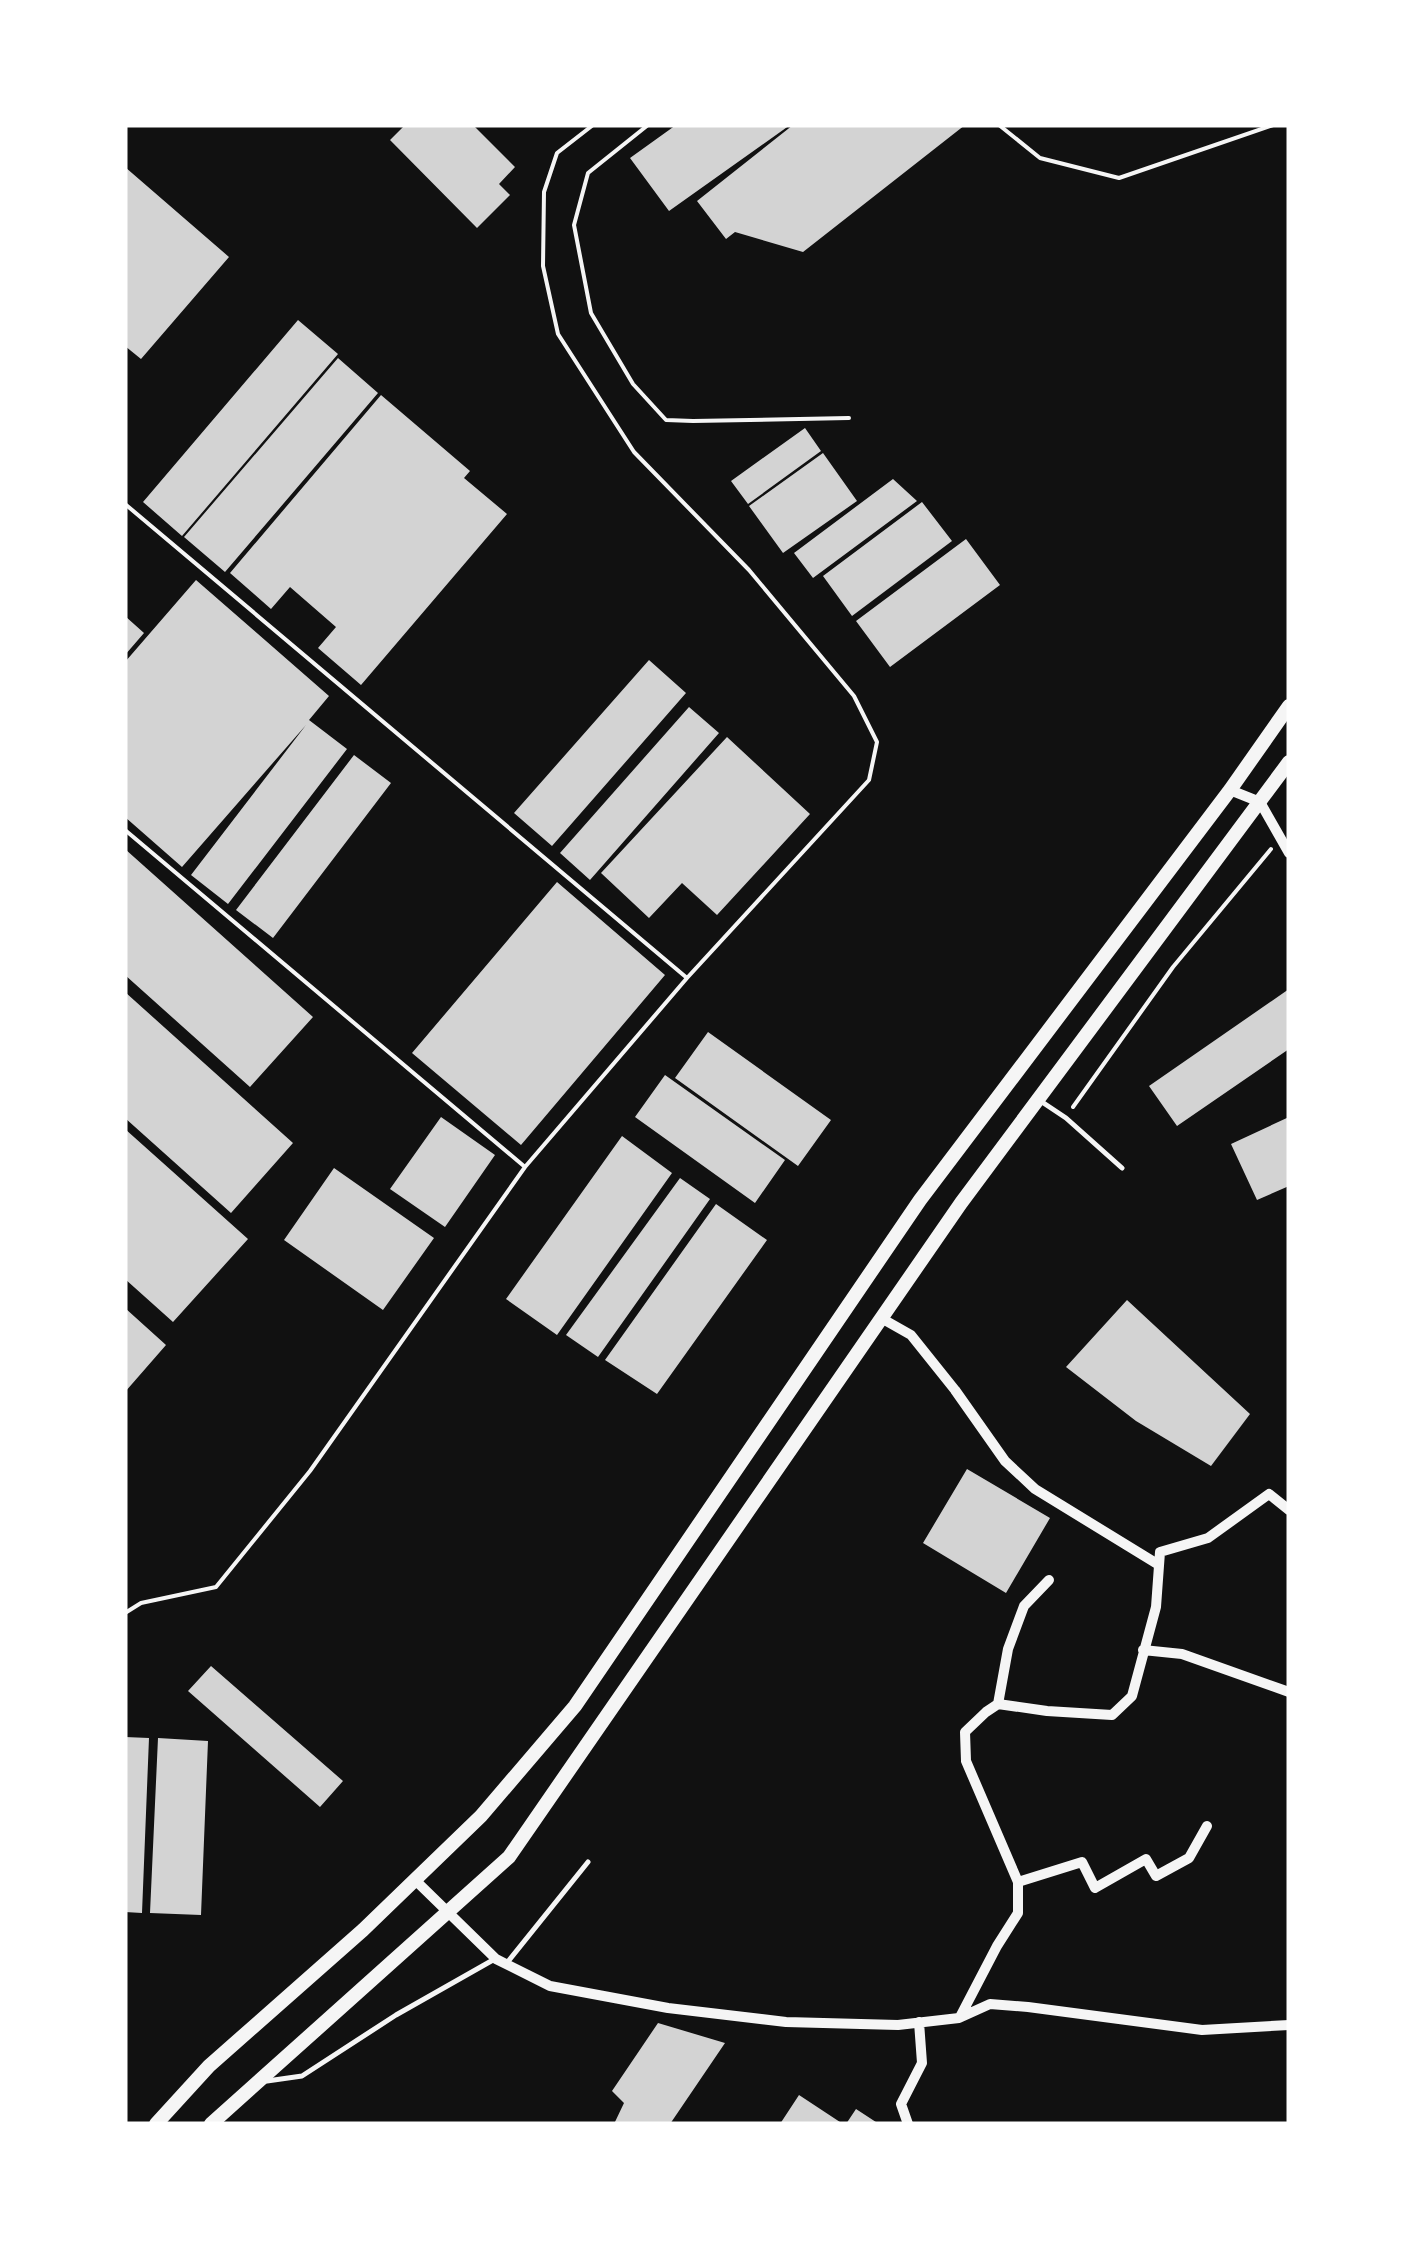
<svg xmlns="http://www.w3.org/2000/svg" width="1414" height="2249" font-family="'DejaVu Sans',sans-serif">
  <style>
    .building { fill: #d3d3d3 }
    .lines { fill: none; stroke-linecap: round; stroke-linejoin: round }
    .path { stroke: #f5f5f5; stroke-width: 4 }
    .service { stroke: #f5f5f5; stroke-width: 5 }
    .minor { stroke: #f5f5f5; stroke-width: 10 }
    .secondary { stroke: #f5f5f5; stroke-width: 14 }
  </style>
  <rect width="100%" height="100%" fill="#111"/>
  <path class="building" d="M405,125H473L515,167L499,184L510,195L477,228L390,140Z
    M676,125H790L669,211L630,158Z
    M793,125H965L803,252L735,232L726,239L697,201Z
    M125,167L229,257L141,359L125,346Z
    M298,320L338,354L182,536L143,502Z
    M338,358L378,393L225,572L184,537Z
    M381,395L470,471L464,478L507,514L361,685L318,648L336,627L290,587L271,609L230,573Z
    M805,428L821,451L748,504L731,481Z
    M823,453L857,501L783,553L749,506Z
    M893,479L917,501L813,578L794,553Z
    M922,502L952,541L852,616L823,576Z
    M966,539L1000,585L890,667L856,621Z
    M196,580L329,696L309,720L347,749L228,904L191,875L306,725L182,867L125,817V662Z
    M125,616L144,633L125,655Z
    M649,660L686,693L552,846L514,813Z
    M689,707L719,733L590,880L560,853Z
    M727,737L810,814L717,915L682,883L649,918L601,873Z
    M354,755L391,783L273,938L236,910Z
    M125,849L313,1017L250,1087L125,975Z
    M557,882L665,975L521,1145L412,1053Z
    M1289,989V1049L1177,1126L1149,1086Z
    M125,992L293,1143L231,1213L125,1118Z
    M708,1032L831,1120L798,1166L675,1078Z
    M665,1075L785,1160L755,1203L635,1117Z
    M441,1117L495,1155L445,1227L390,1189Z
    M1289,1117V1186L1257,1200L1231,1144Z
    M125,1129L248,1239L173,1322L125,1279Z
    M622,1136L672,1173L557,1335L506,1299Z
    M334,1168L434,1238L383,1310L284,1240Z
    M680,1178L710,1199L598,1357L566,1335Z
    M716,1204L767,1240L657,1394L605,1360Z
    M1127,1300L1250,1414L1211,1466L1136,1421L1066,1367Z
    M125,1308L166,1345L125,1392Z
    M967,1469L1050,1518L1006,1593L923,1543Z
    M211,1666L343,1781L320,1807L188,1691Z
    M125,1737L149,1738L142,1913L125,1912Z
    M158,1738L208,1741L201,1915L150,1913Z
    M658,2023L725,2043L670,2124H614L624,2103L612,2091Z
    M799,2095L843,2124H780Z
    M856,2109L879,2124H846Z"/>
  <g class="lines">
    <path class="path" d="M648,125L588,173L574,225L591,313L633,384L666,420L693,421L849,418
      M999,125L1040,158L1119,178L1273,125
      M125,504L687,978
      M125,830L525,1167
      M1073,1107L1173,967L1271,849
      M125,1613L141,1603L216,1587L310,1471L525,1167L687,978L869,780L877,742L854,696L749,570L634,452L558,334L543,266L544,192L557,153L593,125"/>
    <path class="service" d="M1039,1100L1066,1118L1122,1168
      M506,1964L588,1862
      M267,2081L302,2076L396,2015L493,1960"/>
    <path class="minor" d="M1230,790L1260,802L1289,853
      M881,1318L911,1335L955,1390L1005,1461L1035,1489L1159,1565
      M1143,1650L1182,1654L1289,1692
      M998,1704L1047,1711L1112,1715L1132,1696L1156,1607L1160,1552L1208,1538L1269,1494L1289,1510
      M414,1879L496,1959L550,1986L668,2008L786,2022L898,2025L959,2018L990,2004L1028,2007L1202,2030L1289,2025
      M1018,1882L1082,1862L1095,1888L1146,1859L1156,1876L1189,1858L1207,1826
      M960,2017L997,1946L1018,1913V1882L966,1761L965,1732L986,1712L998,1704L1008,1649L1024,1606L1049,1580
      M908,2124L901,2104L922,2063L919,2022"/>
    <path class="secondary" d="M156,2124L209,2066L363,1930L481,1816L575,1706L920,1200L1230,790L1289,706
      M211,2124L509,1857L961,1203L1289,762"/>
  </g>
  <rect width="1414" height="2249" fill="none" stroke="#ffffff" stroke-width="255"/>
</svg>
